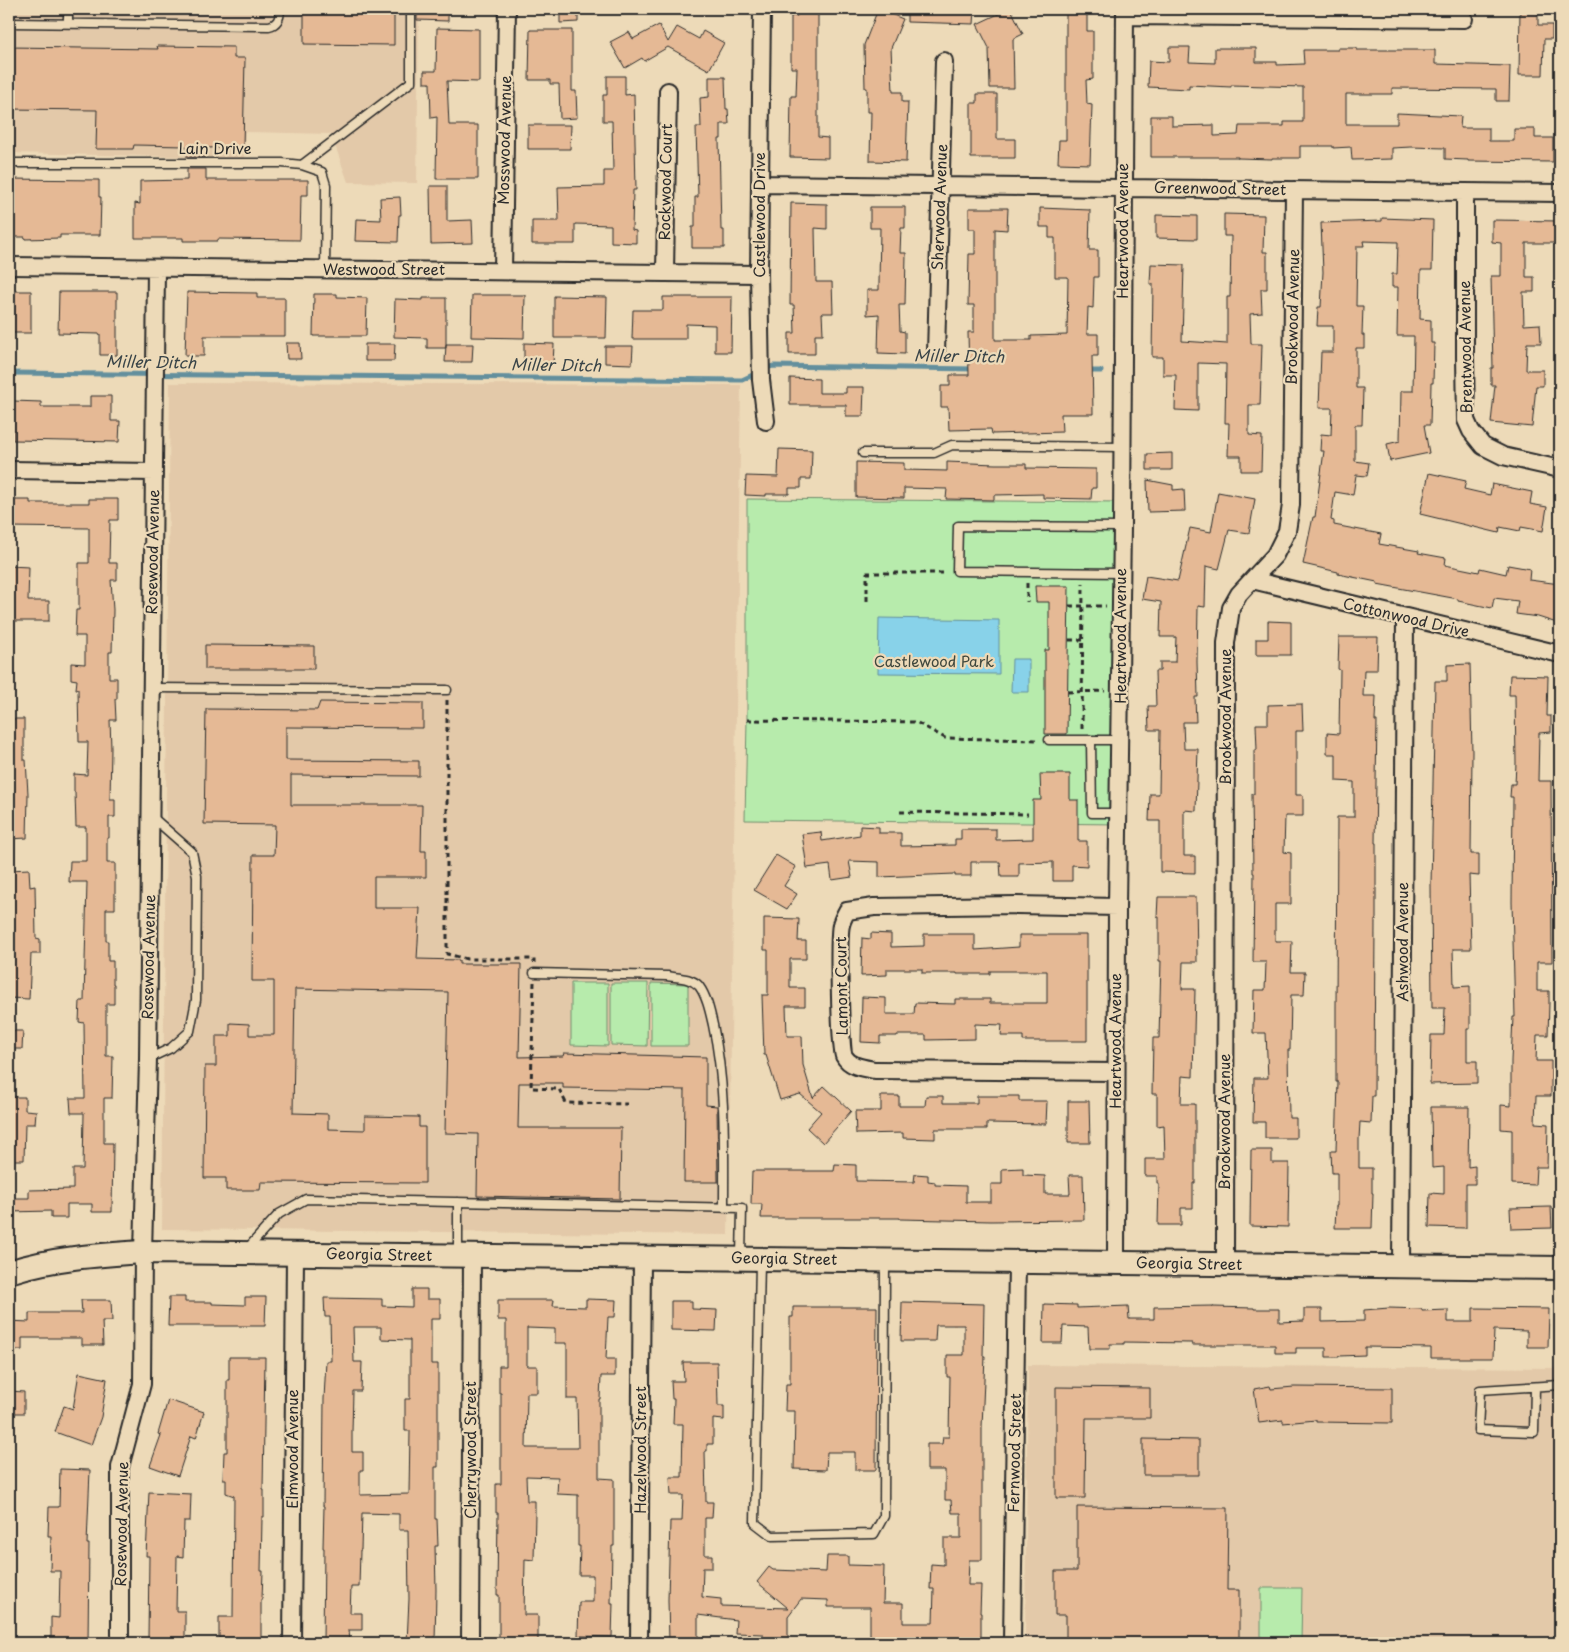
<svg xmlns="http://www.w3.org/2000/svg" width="1569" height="1652" font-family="'Playpen Sans',sans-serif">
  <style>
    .built { fill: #e3c9a9 }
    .green { fill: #b7ebac; stroke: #718b6c }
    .water { fill: #88d2e9; stroke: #638f9d }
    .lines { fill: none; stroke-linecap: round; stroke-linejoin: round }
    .stream { stroke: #638f9d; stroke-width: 5 }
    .building { fill: #e5b995; stroke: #2b2b2b; fill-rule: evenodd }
    .service-casing { stroke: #2b2b2b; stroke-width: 11 }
    .minor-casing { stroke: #2b2b2b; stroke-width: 20 }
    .secondary-casing { stroke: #2b2b2b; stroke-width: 26 }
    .path { stroke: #2b2b2b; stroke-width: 3; stroke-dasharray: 5 4; stroke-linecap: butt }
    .service { stroke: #eddab8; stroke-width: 8 }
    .minor { stroke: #eddab8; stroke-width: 16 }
    .secondary { stroke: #eddab8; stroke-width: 22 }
    .labels { text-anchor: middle; stroke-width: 4.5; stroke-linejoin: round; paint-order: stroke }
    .street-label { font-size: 15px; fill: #2b2b2b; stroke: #eddab8 }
    .park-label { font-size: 15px; fill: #40483e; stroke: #eddab8 }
    .water-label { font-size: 16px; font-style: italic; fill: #394448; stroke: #eddab8 }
  </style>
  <rect width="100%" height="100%" fill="#eddab8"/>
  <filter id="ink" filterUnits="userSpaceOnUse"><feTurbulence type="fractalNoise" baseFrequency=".02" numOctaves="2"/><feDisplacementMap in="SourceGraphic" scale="10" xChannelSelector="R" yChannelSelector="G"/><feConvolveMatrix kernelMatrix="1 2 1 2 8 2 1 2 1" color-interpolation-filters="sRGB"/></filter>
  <g filter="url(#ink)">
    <path class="built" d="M9,9H419L417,183L348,182L331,134L245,132L244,158L9,153Z
      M170,383L741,385L728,1235L162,1229Z
      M1028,1365L1560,1368V1643H1025Z"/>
    <path class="green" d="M747,499L1122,502L1119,824L745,820L747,720Z
      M571,983H608V1046L571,1045Z
      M611,983H648L647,1046L611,1045Z
      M651,983L688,984V1046H651Z
      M1261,1588H1302L1301,1643H1261Z"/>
    <path class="water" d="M879,618L999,620V674L878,673Z
      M1012,659H1029V692H1011Z"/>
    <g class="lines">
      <path class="stream" d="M765,369L773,366L975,369
        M1086,371H1101
        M9,373L742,380L757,373"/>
    </g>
    <path class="building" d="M304,9H394V45L304,44Z
      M417,9H448V21L417,20Z
      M560,9H578V22L560,23Z
      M797,9H818V137L828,138V158L790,157L791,96H796L797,68H791V16H797Z
      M878,9L903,19L891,48L893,92H902V102H908L906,162L870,161L871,112H867V88H865L864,45Z
      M907,9H975L974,24L907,22Z
      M1009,9H1011L1023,34L1013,39L1014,88H990L989,48L977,24Z
      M1066,9H1087V31H1093V79L1086,80L1087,104L1092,105L1090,164L1058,163L1059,140H1066Z
      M1520,9H1538V25H1552V39H1544L1543,75H1519Z
      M659,25L668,42L677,27L699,39L703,31L724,43L709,70L668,47L644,61L642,58L625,68L610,42L629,32L633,39Z
      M437,28L479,29V82L447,81L449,125H478V179H436L437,117L431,118L430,83H424V71H436Z
      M530,30H572V91H576L577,118L560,119L559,84H550V80H529Z
      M157,46L234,47V58H245L243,147L206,148V157H187L186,146L134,145L133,149H96L97,110L9,109V47L158,49Z
      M1169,47H1190L1189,62L1215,63V48H1256V62H1277V65L1304,64L1303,50H1338V48H1357V50H1435V64L1510,66L1509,101H1496V89L1392,88V94H1346V124H1397V113L1461,116L1460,128H1489V141H1514V129H1535V138H1553V162L1468,161V160L1445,159V148L1411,147L1392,148V159L1352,160L1351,147L1333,148V146H1300V158H1272V159L1238,158V157H1151V116H1172V126L1214,125V136L1238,135L1239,126H1284V122H1303V87L1231,85V87L1189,85V89L1148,87L1149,61L1169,62Z
      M607,76H625V95L634,94L636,190H633L632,230L636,231V243L611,242V225L575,224V244H532V221H559L558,187L604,186V171H613L612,121H603V95H607Z
      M709,77H725L726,109H728L729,124H721V139H719L721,230H724V248H692V227H695V197H698L696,127H701L700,98L709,97Z
      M977,94H997V139H1015V158H971V103H977Z
      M528,125H571L570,149H528Z
      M187,169H206V180H308V195H301L300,240L218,239V241H183V238H135V203L140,204V181L187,180Z
      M9,179L99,180V197H101L100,235H60V238L25,239V237H9Z
      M430,186H447V221L472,220L473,243L431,244Z
      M400,197L401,215H399L398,242L355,241L356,219L381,220L380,198Z
      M791,203L827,204V229L815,228L816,282H832L833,313H822L823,334H815V354H789V333H795L794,305H790Z
      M870,207H905V228H901L900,253H906L905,305H899L900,331L905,332V354L878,353L879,314L867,315V290H879V284L880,228H870Z
      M969,208H1008L1007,230L995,229V340H1031V336L1067,335L1068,277H1055V238H1049V227H1040V208L1090,210L1089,250H1098V277H1094L1093,308L1088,307L1087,334H1098V356H1092L1093,414H1061L1062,432L992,434L991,429L949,430L948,407H941V386H950V375H969L968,332H974V305H968L969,254H975V229H969Z
      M1224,214L1264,215L1263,252H1267V289H1261L1262,313L1250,314L1251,344H1262L1260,405H1249V435L1262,436L1261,471H1241V456H1228L1229,423H1225L1226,364L1198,363V411L1175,410L1176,375H1163V357H1152L1153,284H1150L1151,264L1184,265L1182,341L1227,344V297H1230L1231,236H1224Z
      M1156,215L1197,216V239L1156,238Z
      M1382,218L1433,220L1432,270H1421L1420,319L1431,320V343H1434L1433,383H1431L1430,425H1424L1429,453L1390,461L1387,444L1400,441L1401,391H1413L1414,336H1397L1398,287H1392V274H1397L1398,242L1363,241L1364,246H1357L1356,306H1363L1362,335H1364V348H1356V388H1363L1362,425H1355V461L1369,463L1367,476L1356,475L1353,495L1335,492L1331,520L1334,521V525L1381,534L1379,544L1419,551L1418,553L1446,558L1445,565L1479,572L1480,568L1506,574L1508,565L1530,569L1529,580L1560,584V624L1538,617L1516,614L1518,601L1494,598L1492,608L1458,601V599L1377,584V582L1338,574V572L1303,564L1313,517H1315L1324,451H1320L1321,434L1331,435L1332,408H1319L1321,352H1333V326H1317L1318,307H1321L1323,272L1321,223L1382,221Z
      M1492,220L1560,221V243H1526V277H1534V292H1523L1524,325L1540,324L1541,343H1527L1526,370H1543V386H1536L1532,427L1491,423L1495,385H1491V368H1493L1491,276H1501V243L1492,242Z
      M9,291H31V333H9Z
      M59,292H117V355H100V334L58,333Z
      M187,292L257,293V298H285V336H204V356H185Z
      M314,294H337V297L367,298L366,336H313Z
      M472,295H525L524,338L471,337Z
      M554,296L607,297L606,338H554Z
      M663,297H732L731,352H715V325L686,324V339H632L633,310H663Z
      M423,298H446V348H427V338L394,337L395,299L423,300Z
      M286,343H300L301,359H287Z
      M524,343L554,344L553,364H524Z
      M365,344H395L394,361H365Z
      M446,344H473L472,362H445Z
      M605,346H633L632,364L605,363Z
      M790,378L819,379V393H846V387H864L863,416H846V405H790Z
      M90,396H111V421H120L119,442L13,440V401L41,402V407H90Z
      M779,449L812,450L811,479H801V488H789V494H766V496L745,495L746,476L778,477Z
      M1172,453V470H1147V454Z
      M856,462L904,463V470L947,471V462L995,464H1026V468L1096,469V488H1092L1091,499L1043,498V494L994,495V500L946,499L947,489L904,488V498L856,497Z
      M1429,473L1466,481L1464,489L1490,495L1492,484L1532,492L1530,504L1547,507L1543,531L1521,527L1520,531L1500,527L1499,533L1420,514Z
      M1147,480L1173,485V490L1184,489L1185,511L1148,512Z
      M1218,492L1255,499L1249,533L1229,530L1219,569L1206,566L1205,607L1198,606L1197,662L1198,697H1195L1196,722H1183L1184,749H1198L1196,811L1184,810V856H1195V873L1160,872V821H1149L1150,794H1159L1160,730H1149L1148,706H1156L1155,671H1160V662H1175L1176,637H1160L1161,602L1142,599L1146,576L1178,581L1190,528L1211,532Z
      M89,499H118V520H110L109,563H117V580H111L113,610L112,652H109V678H117V699H115L116,720H110L111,748L110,799H115V817H109V838H107V863H115V909H106V941H108V961H113V984H114V1004H106V1056H113L112,1098H104V1143H113L112,1212H92V1204H67V1218H51V1211L9,1212V1198H29V1190L73,1189V1169H83L84,1113H71L70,1098H85L84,1023L79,1022L80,1001H84L87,882H69L70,861H86V827H76L75,792H74V774L87,775L88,742H79L78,689H76L77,680L71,679V663L85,664V636H75L76,610H79V563H89V528L9,527V500H30V503H89Z
      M9,566L29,567L28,601H49V621H9Z
      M1035,586H1069L1067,734H1045V650H1049V602H1036Z
      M1268,621L1291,622V655H1256V639H1268Z
      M1339,637H1378L1377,670H1364L1363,696H1376L1375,721H1377L1375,843H1376V920H1375L1374,1096H1372L1371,1123L1360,1122L1359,1139V1168H1372V1193H1373L1372,1228H1335L1336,1206H1337V1173H1332L1331,1151H1336L1338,1082H1336V1007L1337,817H1354V782L1336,781V754H1327V733L1339,734L1340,670L1338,669Z
      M205,645L314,646V669H205Z
      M1470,664L1472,752L1471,854H1479V876L1469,875L1471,949H1453L1454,987L1470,986V1029H1467V1061H1477V1083L1430,1084L1431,1035H1444L1445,1008H1432L1431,885L1435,681H1447V665Z
      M1510,675L1548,676L1547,716H1551V732L1539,733L1538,781H1551L1552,962H1537V991H1549V1003L1548,1035H1537L1536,1061H1551V1096H1536L1535,1123L1548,1124L1547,1167H1536L1535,1185L1512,1184V1130L1501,1129V1105L1511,1106V1061L1513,1017H1515L1512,902L1513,797H1510L1511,784H1515L1516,763L1515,695H1509Z
      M320,702L423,703V728L286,727V760L419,761V776L291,775V805H422L421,851H426V877H374V908H420L417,959L459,960V964H521L519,1057L563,1056L564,1053L706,1057V1105L717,1106L718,1182H684L685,1090L563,1088V1083H519L518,1128H621L620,1199L477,1196L478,1134L445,1133L448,992L295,989L293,1113L328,1114V1129L365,1130V1116L419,1117V1127H425V1183L261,1182L260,1190H226V1178H204L205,1066H216V1036H230V1023L249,1024V1035H274V981H252L253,855H274L275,825L204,824L206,709L317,710Z
      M1302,704L1303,731H1296V795H1303V816H1285L1284,852L1291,853V904H1275V941H1292L1291,972H1305L1304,995H1291L1290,1050H1288L1289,1118H1296V1138H1265V1122H1253L1254,1078H1268L1266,1033H1253L1254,990H1265L1266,962H1253L1254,873H1253L1252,794H1254V750H1257L1256,724H1268V705Z
      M9,719H24V760H26L28,794L27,838L9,839Z
      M1040,774H1070V800H1078V841H1087V866L1072,865V881H1053V862L1019,863V877H1001L1000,862H971V876H955V874L879,877V862L849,861L852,877L832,880L830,865L807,868L802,834L821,832L822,841L860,835V826L879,827V833H901V846L955,845V839H961V829H996V840L1033,839V800H1041Z
      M776,855L796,867L784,886L797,894L787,909L754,890Z
      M29,869L30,887L35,886L36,938L40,939V954H31L29,999L9,998V870Z
      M1158,897H1196L1197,962H1183L1182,989H1195L1193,1077L1182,1076L1181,1104H1195V1183H1193V1208H1181V1225H1158L1159,1183H1157V1176H1145V1159H1165L1164,1125L1157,1126V1094H1152L1153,1038H1159L1161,961H1159V917H1157Z
      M764,918L799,919L798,941H806V959H790V988H805V1006H786L787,1036H802L803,1065L813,1098L824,1086L851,1111L823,1143L807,1128L821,1112L800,1094L780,1100L766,1055H764L762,995H768V950H764Z
      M871,933L891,934V947L924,946V934H975V950L1019,947V935H1087V1041H1023V1036H1001L1002,1025L975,1024V1039L926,1040V1035H897V1036H880V1043L861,1042L862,997L886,998V1014H914L915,1003L955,1004V999H990V1003H1047V971H990V974H957V973H922V969H887V975L861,976L862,938L871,939Z
      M9,1031H23L22,1049H9Z
      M881,1096H899V1106H925L926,1096H943V1103H977V1096H1019V1101H1047L1046,1124L987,1123V1129H935V1139L903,1138V1133L856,1134L855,1111H881Z
      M9,1097H25V1110L36,1111L35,1124H25L24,1160H9Z
      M1068,1101H1089L1090,1143H1068Z
      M1431,1107H1469L1468,1167L1475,1166V1184H1466V1228L1429,1227L1430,1193L1444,1194V1167L1432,1168Z
      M1251,1150H1272V1163H1289L1288,1227L1250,1226Z
      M835,1164L856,1165V1181L914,1182L915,1174L928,1175V1181L935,1182V1185L966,1186V1202H991V1184H1002V1169L1023,1168V1175L1045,1176V1194H1070L1069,1175H1083L1084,1220L991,1221L900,1219V1218H761L762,1204H751L752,1171H834Z
      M1551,1207L1552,1228L1511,1229L1510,1208Z
      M412,1289H427V1299H440V1319H431V1364H438V1467H435V1519H437L438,1546H435L436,1590L435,1643H407L409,1599L408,1530H399V1514L362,1513L361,1550H360L359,1587H351L350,1613H362V1630H349L350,1643H323L324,1548H323L324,1506H323L324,1399L326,1361H331L330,1317H325L324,1298L382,1299V1306L412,1307ZM353,1327H381V1339L410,1340V1399H405V1431H410L409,1494L360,1495V1470H363V1452H352V1432L353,1391H361L362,1362H354Z
      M169,1297H185V1302H212V1304L245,1305V1297H266L265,1326H168Z
      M586,1299L616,1300L615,1317H608L606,1359H615V1376H601L600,1399H599V1478L614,1479V1546H612L611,1603H613L612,1637L578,1636L579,1602H593V1575H579L580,1546H578V1495L557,1494L558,1477L526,1476L527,1501H535V1513L534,1560L525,1559L524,1615H538V1642H499V1595H497L498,1513H496V1484H501V1393H499V1366H506V1320H498V1300H554L553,1306L586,1307ZM527,1328L555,1329V1343H567V1399H577L578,1448H526L527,1393H537V1366H527Z
      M81,1300H111L112,1321H102L103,1345H82V1338H22V1350H9V1321L29,1322V1313H82Z
      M671,1301H692V1309L717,1310L716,1331L671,1330Z
      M902,1302L984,1304L983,1356H985L982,1427V1560H969L968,1585H981L980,1613H981V1643H870V1607H828V1600L801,1599L788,1616V1643H763V1634L735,1633L736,1620L698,1615V1640L669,1641L668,1600L670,1521H682L683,1495H671L670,1477H682L683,1424H673L674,1399H672L671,1381H684L683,1362H717L718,1406H724V1420L713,1419V1444H707V1451H705L706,1502H713L712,1518H705V1555H712V1568H703L702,1597L721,1599V1606L788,1608L757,1582L769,1567L773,1570L826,1572L827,1556H848V1565L884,1566L883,1603H903V1623H933L934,1589H930L931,1564L944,1565V1538H961V1513H952L951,1500H945V1470H927V1444H942L943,1437H949L950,1377H947V1355H964V1325H936L935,1341H901Z
      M1044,1304L1077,1305V1308L1128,1306L1129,1319H1154V1307L1213,1306V1307L1254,1308V1309H1279V1322L1304,1321V1309H1322V1322L1364,1321V1310L1389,1308L1422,1309V1311L1448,1310V1322H1473V1308L1549,1309L1548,1347H1527V1331L1494,1330L1493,1358H1431V1348L1365,1347V1355L1339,1356V1357H1326V1348H1296V1353H1275V1345H1192V1343L1124,1342V1344H1110V1349H1089L1088,1327L1063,1326L1062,1343H1043Z
      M793,1307H877L876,1470H855V1452H827L826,1470L794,1469L795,1411H785L786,1384H790V1317H793Z
      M229,1357H265L263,1490H264V1517H262L261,1571H263L262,1599H261V1643H233V1638H219V1617H233L234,1496L226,1493V1479H223L224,1452H227V1380H229Z
      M79,1373L107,1379L101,1417L91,1445L55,1432L64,1406L73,1409Z
      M1270,1386L1271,1389L1294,1387L1392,1388V1423L1316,1422V1420L1283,1423V1420L1259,1423L1254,1389Z
      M1056,1387L1150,1388V1418H1086L1085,1498H1056Z
      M9,1391L24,1392V1413H9Z
      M168,1400L204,1412L196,1438L191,1436L178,1476L150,1466L161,1435L158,1434Z
      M1143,1439L1199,1440V1475H1143Z
      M60,1469L90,1470L87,1544H89L88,1643H51V1617L59,1618L60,1571H50L51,1536H48L49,1507H59Z
      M149,1492L191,1494L190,1521H184L183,1557L177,1556L176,1611H185V1638L148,1639L149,1556H146Z
      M1077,1507L1228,1508L1227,1590H1239V1643H1066V1615H1055V1571H1077Z"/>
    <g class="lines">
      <defs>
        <path id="service" d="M9,23L269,26C278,24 280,18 280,9
          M68,23V9
          M9,163H282L302,165L322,172L326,185L325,270
          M302,165L411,82V9
          M863,453H934L952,445L1122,447
          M1121,573L957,571L958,526L1122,527
          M152,688L447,690
          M1049,740H1120
          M1091,740L1092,813H1119
          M534,973L667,976C677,978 691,977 699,986C707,997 710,1012 713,1025C726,1085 724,1147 724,1208
          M148,1059L171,1048L190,1031L196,1000L197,876L192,852L151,816
          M247,1249L279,1214L306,1199L742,1208L741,1257
          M458,1254V1202
          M760,1261L755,1523L772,1536L874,1534L884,1516L885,1263
          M1535,1387L1534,1432L1478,1430L1480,1390L1560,1385"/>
        <path id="minor" d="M762,9L759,274L761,380L766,421
          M1125,16L1464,19
          M760,184L1560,193
          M1465,192V357L1466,420L1471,431L1483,446L1503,456L1560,469
          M9,266L759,274
          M503,271L507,9
          M665,273L668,91
          M936,353L944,61
          M9,470L154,472
          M1252,580L1560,654
          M1116,1072L875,1070C864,1068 850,1067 844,1056C840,1048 838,937 841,925C842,920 845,915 847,911L874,907L1017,905L1117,907
          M1116,1263L1117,907L1122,527L1125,9
          M1225,1264L1226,643L1231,608L1239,594L1275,555L1287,531L1291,505L1294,190
          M1401,1266L1405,618
          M120,1643V1467L142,1384L143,1252L148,1059L156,268
          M292,1643L295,1254
          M470,1643L472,1256
          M639,1643L642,1258
          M1012,1643L1017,1262"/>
        <path id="secondary" d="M9,1272C52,1258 98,1255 143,1252L1560,1268"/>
      </defs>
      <use href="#service" class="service-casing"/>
      <use href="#minor" class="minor-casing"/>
      <use href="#secondary" class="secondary-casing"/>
      <path class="path" d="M1027,583V602
        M867,601V573H947
        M1069,606H1106
        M1069,640H1083
        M1068,692L1105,691
        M447,700V954L467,959H534V963
        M747,720L916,722L945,738L1038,740
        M1082,729L1083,583
        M900,812L1028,814
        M534,982L531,1088L559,1089L566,1103L627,1104"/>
      <use href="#service" class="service"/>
      <use href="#minor" class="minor"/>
      <use href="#secondary" class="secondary"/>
    </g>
  </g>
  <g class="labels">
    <g class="street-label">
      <text transform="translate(505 140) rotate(-89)" y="5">Mosswood Avenue</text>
      <text x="215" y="154">Lain Drive</text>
      <text transform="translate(666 182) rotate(-89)" y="5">Rockwood Court</text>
      <text transform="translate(1220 189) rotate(1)" y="5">Greenwood Street</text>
      <text transform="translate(940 207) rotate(-88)" y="5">Sherwood Avenue</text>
      <text transform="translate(760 215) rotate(-90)" y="5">Castlewood Drive</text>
      <text transform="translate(1123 231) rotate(-90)" y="5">Heartwood Avenue</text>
      <text x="384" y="275">Westwood Street</text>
      <text transform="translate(1293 317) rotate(-89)" y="5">Brookwood Avenue</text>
      <text transform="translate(1466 347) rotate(-91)" y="5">Brentwood Avenue</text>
      <text transform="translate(153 552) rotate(-89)" y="5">Rosewood Avenue</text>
      <text transform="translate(1406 618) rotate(13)" y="5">Cottonwood Drive</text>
      <text transform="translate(1121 636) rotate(-90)" y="5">Heartwood Avenue</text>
      <text transform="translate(1226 717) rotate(-90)" y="5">Brookwood Avenue</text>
      <text transform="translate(1403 942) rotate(-90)" y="5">Ashwood Avenue</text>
      <text transform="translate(149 957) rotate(-89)" y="5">Rosewood Avenue</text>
      <text transform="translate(842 986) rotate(-91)" y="5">Lamont Court</text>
      <text transform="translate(1116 1041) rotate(-90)" y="5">Heartwood Avenue</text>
      <text transform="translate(1225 1122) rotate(-90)" y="5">Brookwood Avenue</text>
      <text transform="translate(379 1255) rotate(1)" y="5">Georgia Street</text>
      <text transform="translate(784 1259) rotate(1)" y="5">Georgia Street</text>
      <text transform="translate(1189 1264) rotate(1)" y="5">Georgia Street</text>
      <text transform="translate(293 1449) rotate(-90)" y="5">Elmwood Avenue</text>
      <text transform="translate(471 1450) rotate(-90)" y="5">Cherrywood Street</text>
      <text transform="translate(641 1450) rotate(-90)" y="5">Hazelwood Street</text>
      <text transform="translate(1015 1453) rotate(-89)" y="5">Fernwood Street</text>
      <text transform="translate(122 1524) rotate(-89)" y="5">Rosewood Avenue</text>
    </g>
    <g class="park-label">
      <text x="934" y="667">Castlewood Park</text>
    </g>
    <g class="water-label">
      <text transform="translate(959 356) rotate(1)" y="6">Miller Ditch</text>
      <text transform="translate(151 362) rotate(1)" y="6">Miller Ditch</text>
      <text transform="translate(556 365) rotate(1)" y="6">Miller Ditch</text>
    </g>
  </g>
  <rect width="1569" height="1652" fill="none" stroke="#eddab8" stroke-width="30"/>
  <rect x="15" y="15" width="1539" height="1622" fill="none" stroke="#2b2b2b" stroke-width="2" filter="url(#ink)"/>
</svg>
